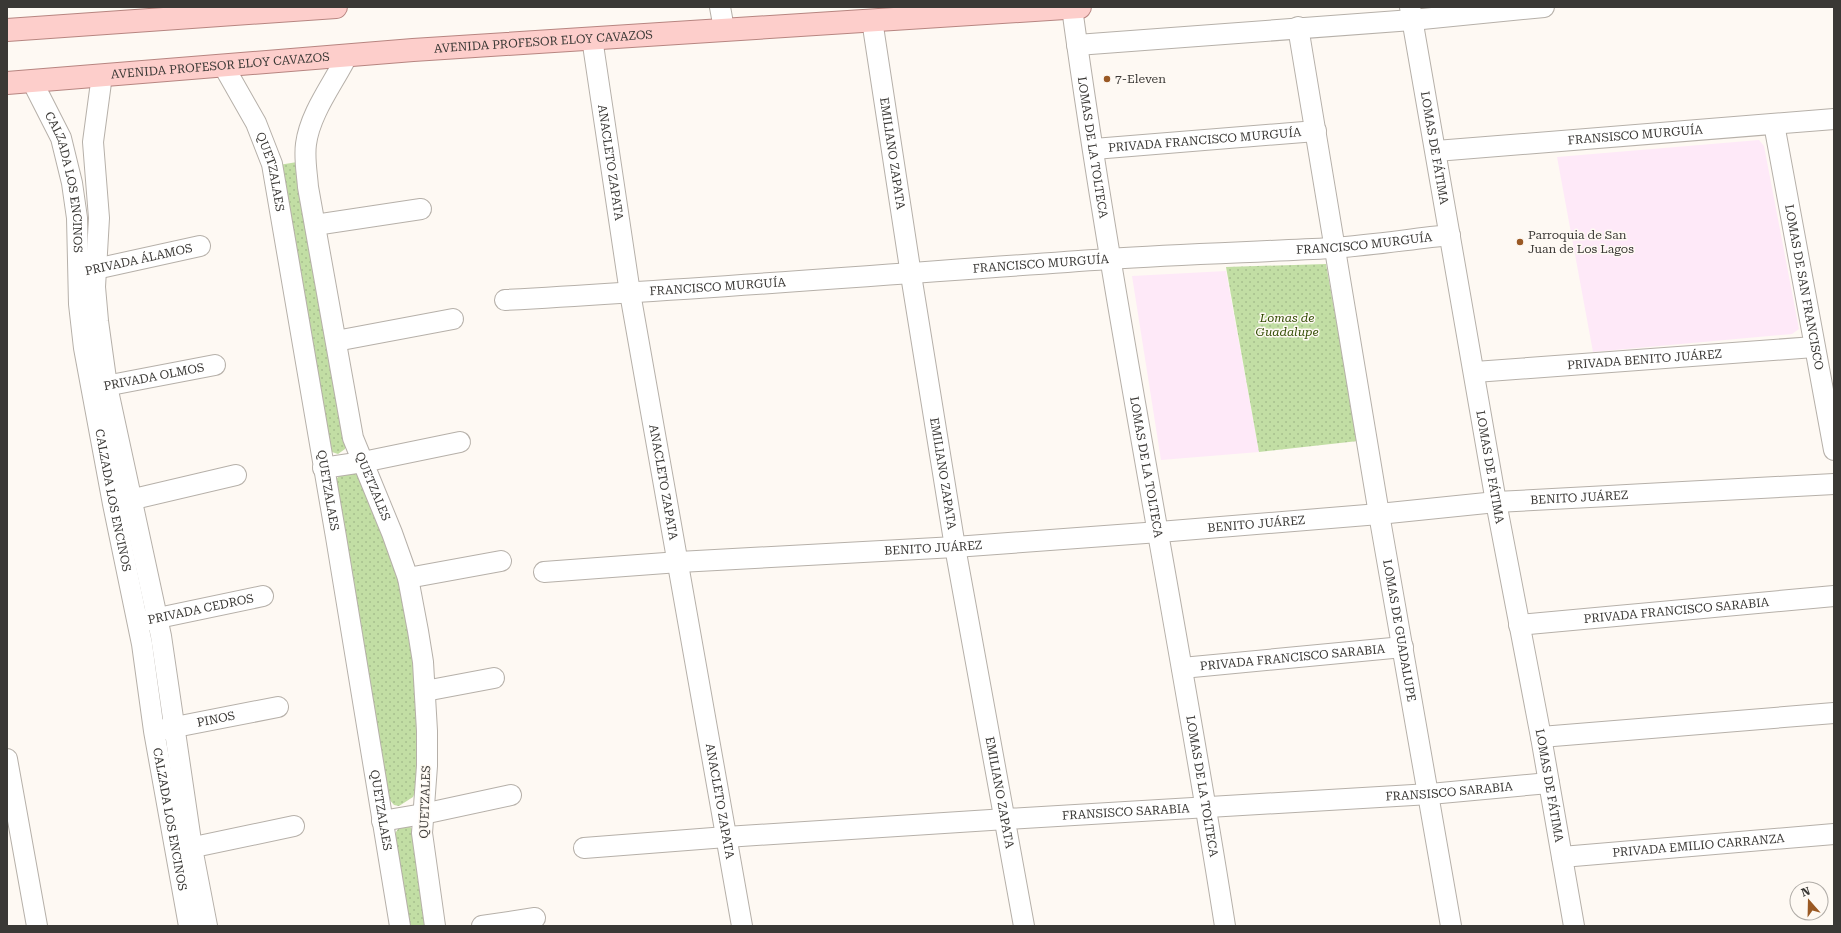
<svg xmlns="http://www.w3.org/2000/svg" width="1841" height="933" font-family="'Roboto Serif',serif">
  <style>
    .education { fill: #fee9f8 }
    .park { fill: url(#park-dots) }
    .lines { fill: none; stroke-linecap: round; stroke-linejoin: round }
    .minor-casing { stroke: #b6b0a9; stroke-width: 22 }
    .major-casing { stroke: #b78580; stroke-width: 24 }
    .minor { stroke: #fff; stroke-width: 20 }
    .major { stroke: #fdcecb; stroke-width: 22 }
    .poi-dot { fill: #9a5924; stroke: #fef9f3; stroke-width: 1.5 }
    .labels { text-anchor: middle; stroke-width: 3; stroke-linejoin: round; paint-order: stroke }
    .street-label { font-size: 12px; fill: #3a3835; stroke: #fef9f3 }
    .poi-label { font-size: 12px; fill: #3a3835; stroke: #fef9f3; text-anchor: start }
    .park-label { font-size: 12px; font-style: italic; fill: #314b02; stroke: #fef9f3 }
  </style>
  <defs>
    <pattern id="park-dots" width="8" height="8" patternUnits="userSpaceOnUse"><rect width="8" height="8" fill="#c2dea4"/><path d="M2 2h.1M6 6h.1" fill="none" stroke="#a7bf8e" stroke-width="1.8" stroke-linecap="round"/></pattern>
  </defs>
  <rect width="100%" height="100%" fill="#fef9f3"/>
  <path class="education" d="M1759,140L1764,146L1799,329L1792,334L1593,352L1557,157Z
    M1226,271L1259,452L1161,460L1132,276Z"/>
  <path class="park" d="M297,162L346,442L345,449L338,454L332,452L327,446L279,165Z
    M1326,264L1358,441L1259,452L1226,267Z
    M345,472H353L360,475L401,584L417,688L418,733L416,790L413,797L399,806L394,805L388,798L334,486L337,478Z
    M409,825L414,832L428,926H410L394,837C397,828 400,826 409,825Z"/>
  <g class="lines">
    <defs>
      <g id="minor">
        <path d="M720,7L724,29"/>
        <path id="s1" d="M1410,7L1496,502L1541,737L1574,926"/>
        <path id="s2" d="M1072,8C1114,315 1177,619 1225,926"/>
        <path id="s3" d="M872,20L911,275L955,547L1024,926"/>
        <path id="s4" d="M1298,27L1379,514L1451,926"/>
        <path id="s5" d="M592,38L630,293L742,926"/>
        <path d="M1077,45L1412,20L1544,7"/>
        <path id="s6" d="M347,56C333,84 310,113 306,144C304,158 307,173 308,187L353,438L392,533L408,578L418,631L423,662L427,731V766L422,833L435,926"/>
        <path id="s7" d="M223,65L256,123L272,164L336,537L400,926"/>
        <path d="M102,75L93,142L99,218L95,287L98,321L107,386L161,636L192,848L207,926"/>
        <path id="s8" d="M32,81L61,138L72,183L77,218L79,304L84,348L113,504L142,644L154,731L189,926"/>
        <path id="s9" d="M1774,124L1834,450"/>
        <path id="s10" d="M1094,149L1316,131"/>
        <path id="s11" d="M1436,151L1834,119"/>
        <path d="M315,225L421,209"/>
        <path id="s12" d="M82,272L200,246"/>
        <path id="s13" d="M505,300C706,289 907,273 1108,259C1183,254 1258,252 1332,248C1372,245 1411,239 1450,235"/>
        <path d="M336,341L453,319"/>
        <path id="s14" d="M1475,372L1814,347"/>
        <path id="s15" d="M95,388L215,365"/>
        <path d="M323,468L363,462L460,442"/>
        <path d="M117,503L236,475"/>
        <path id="s16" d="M544,572L679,562L955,547L1159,532L1379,514L1496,502L1834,484"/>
        <path d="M408,578L501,561"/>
        <path id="s17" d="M144,621L263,596"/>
        <path id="s18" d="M1519,625L1834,596"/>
        <path id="s19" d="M1182,668L1403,647"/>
        <path d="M425,691L494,678"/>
        <path id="s20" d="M160,730L278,707"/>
        <path d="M1541,737L1834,713"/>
        <path d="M7,759L37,926"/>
        <path d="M382,821L423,814L511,795"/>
        <path id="s21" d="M584,848L726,837L1006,819L1430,794L1549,783"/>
        <path d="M180,850L294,826"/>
        <path id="s22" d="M1562,857L1834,834"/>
        <path d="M482,926L535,918"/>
      </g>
      <g id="major">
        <path d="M7,30L336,7"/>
        <path id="s23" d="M7,83L413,50L1080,7"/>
      </g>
    </defs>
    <use href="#minor" class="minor-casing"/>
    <use href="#major" class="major-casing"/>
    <use href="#minor" class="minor"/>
    <use href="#major" class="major"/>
  </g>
  <g class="poi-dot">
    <circle cx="1107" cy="79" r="4"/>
    <circle cx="1520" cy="242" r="4"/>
  </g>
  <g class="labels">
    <g class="street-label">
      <text dy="4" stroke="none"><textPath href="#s23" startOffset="538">AVENIDA PROFESOR ELOY CAVAZOS</textPath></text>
      <text dy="4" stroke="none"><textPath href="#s23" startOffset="214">AVENIDA PROFESOR ELOY CAVAZOS</textPath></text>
      <text dy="4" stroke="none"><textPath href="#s11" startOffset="200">FRANSISCO MURGUÍA</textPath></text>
      <text dy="4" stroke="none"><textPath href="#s10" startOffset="111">PRIVADA FRANCISCO MURGUÍA</textPath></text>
      <text dy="4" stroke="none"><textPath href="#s2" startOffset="141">LOMAS DE LA TOLTECA</textPath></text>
      <text dy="4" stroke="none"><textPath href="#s1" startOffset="143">LOMAS DE FÁTIMA</textPath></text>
      <text dy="4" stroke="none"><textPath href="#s3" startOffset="135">EMILIANO ZAPATA</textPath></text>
      <text dy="4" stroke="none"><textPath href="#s5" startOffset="126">ANACLETO ZAPATA</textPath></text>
      <text dy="4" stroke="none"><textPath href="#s7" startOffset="118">QUETZALAES</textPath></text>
      <text dy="4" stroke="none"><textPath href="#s8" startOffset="108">CALZADA LOS ENCINOS</textPath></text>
      <text dy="4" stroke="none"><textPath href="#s13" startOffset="861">FRANCISCO MURGUÍA</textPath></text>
      <text dy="4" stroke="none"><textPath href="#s12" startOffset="58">PRIVADA ÁLAMOS</textPath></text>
      <text dy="4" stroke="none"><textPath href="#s13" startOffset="537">FRANCISCO MURGUÍA</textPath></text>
      <text dy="4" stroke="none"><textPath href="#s13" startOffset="213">FRANCISCO MURGUÍA</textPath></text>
      <text dy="4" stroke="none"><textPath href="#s9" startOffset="166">LOMAS DE SAN FRANCISCO</textPath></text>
      <text dy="4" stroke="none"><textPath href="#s14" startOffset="170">PRIVADA BENITO JUÁREZ</textPath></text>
      <text dy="4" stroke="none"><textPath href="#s15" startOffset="60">PRIVADA OLMOS</textPath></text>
      <text dy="4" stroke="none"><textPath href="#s2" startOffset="465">LOMAS DE LA TOLTECA</textPath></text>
      <text dy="4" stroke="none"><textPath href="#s1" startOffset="467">LOMAS DE FÁTIMA</textPath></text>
      <text dy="4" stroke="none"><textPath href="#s3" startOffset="459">EMILIANO ZAPATA</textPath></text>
      <text dy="4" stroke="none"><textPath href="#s5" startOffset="450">ANACLETO ZAPATA</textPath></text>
      <text dy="4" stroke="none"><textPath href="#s6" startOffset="448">QUETZALES</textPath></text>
      <text dy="4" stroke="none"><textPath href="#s7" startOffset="442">QUETZALAES</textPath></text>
      <text dy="4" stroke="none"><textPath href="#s16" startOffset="1038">BENITO JUÁREZ</textPath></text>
      <text dy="4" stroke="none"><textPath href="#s8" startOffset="431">CALZADA LOS ENCINOS</textPath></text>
      <text dy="4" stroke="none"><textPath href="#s16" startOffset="714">BENITO JUÁREZ</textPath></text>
      <text dy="4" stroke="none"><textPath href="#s16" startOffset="390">BENITO JUÁREZ</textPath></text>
      <text dy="4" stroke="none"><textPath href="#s17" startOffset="58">PRIVADA CEDROS</textPath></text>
      <text dy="4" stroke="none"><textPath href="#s18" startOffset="158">PRIVADA FRANCISCO SARABIA</textPath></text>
      <text dy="4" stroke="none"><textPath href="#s4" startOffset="612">LOMAS DE GUADALUPE</textPath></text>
      <text dy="4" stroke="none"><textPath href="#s19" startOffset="111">PRIVADA FRANCISCO SARABIA</textPath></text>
      <text dy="4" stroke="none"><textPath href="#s20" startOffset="57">PINOS</textPath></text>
      <text dy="4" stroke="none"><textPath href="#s1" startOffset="791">LOMAS DE FÁTIMA</textPath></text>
      <text dy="4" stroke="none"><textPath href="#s2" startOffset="789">LOMAS DE LA TOLTECA</textPath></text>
      <text dy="4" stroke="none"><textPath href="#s21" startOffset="867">FRANSISCO SARABIA</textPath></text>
      <text dy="4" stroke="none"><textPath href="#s3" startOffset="783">EMILIANO ZAPATA</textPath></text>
      <text dy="4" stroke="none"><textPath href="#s5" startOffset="774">ANACLETO ZAPATA</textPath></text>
      <text transform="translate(425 802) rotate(-88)" y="4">QUETZALES</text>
      <text dy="4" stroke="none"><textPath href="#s7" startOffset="766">QUETZALAES</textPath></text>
      <text dy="4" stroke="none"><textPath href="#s21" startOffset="543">FRANSISCO SARABIA</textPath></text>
      <text dy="4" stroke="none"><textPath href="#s8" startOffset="755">CALZADA LOS ENCINOS</textPath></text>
      <text dy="4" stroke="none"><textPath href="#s22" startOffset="137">PRIVADA EMILIO CARRANZA</textPath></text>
    </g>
    <g class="poi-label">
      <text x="1115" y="83">7-Eleven</text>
      <text x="1528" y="239">Parroquia de San<tspan x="1528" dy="14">Juan de Los Lagos</tspan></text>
    </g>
    <g class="park-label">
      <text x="1287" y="322">Lomas de<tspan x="1287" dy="14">Guadalupe</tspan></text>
    </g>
  </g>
  <rect width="1841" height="933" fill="none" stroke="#3a3835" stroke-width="16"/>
  <g transform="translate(1809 901) rotate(340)"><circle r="19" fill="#fef9f3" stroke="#b0aca7"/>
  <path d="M0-3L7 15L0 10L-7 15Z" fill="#9a5924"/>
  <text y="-6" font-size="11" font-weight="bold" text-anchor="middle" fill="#3a3835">N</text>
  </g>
</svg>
